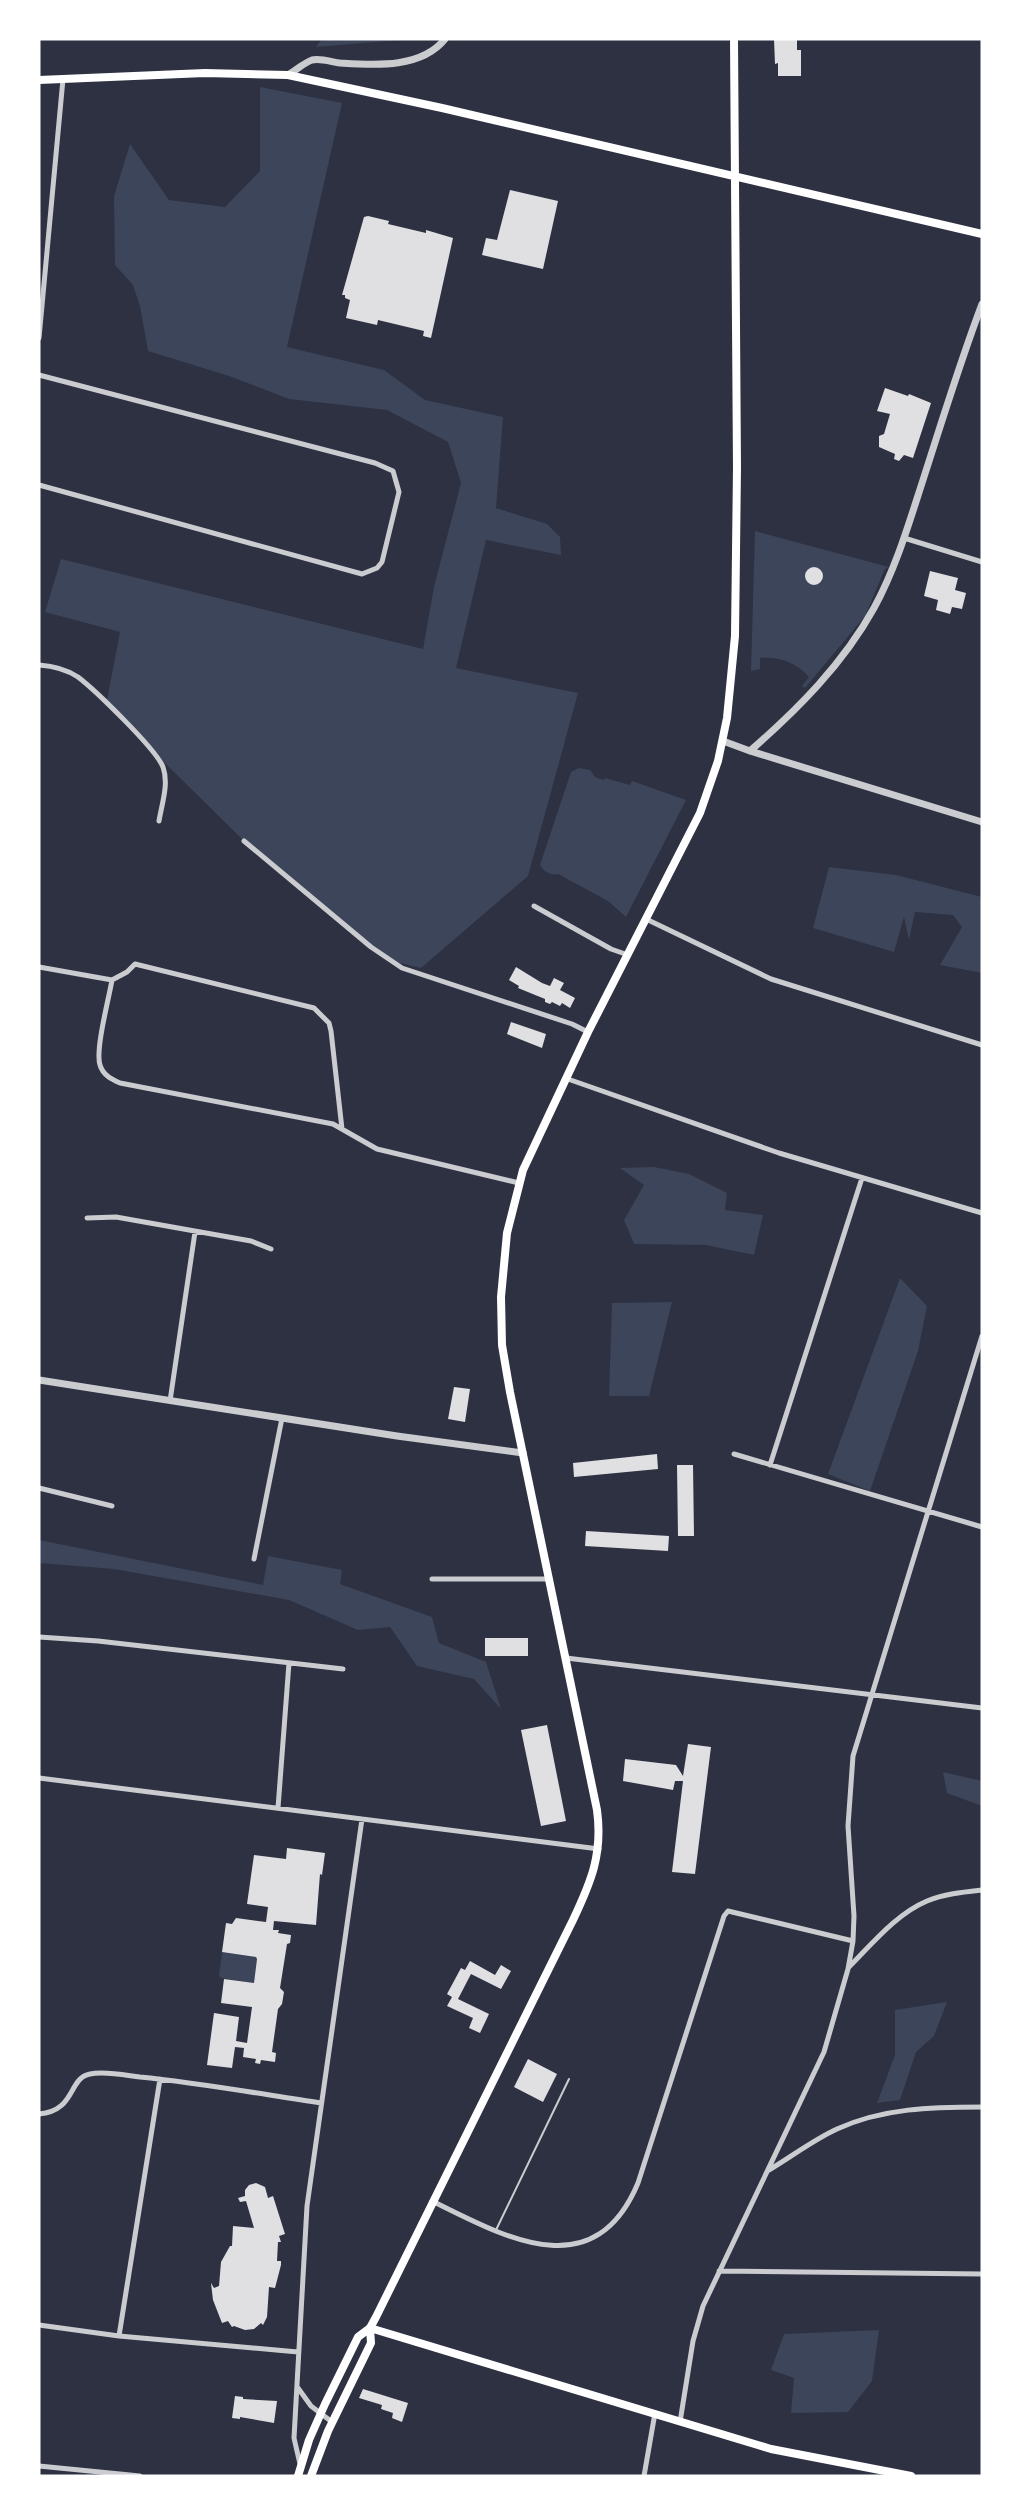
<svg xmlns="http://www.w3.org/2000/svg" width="1021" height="2515" font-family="'Open Sans',sans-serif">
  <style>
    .green { fill: #3c4559 }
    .building { fill: #e0e0e3 }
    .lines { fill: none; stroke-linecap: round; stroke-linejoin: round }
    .service { stroke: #caccd0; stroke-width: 2 }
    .minor { stroke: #caccd0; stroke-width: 5 }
    .tertiary { stroke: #caccd0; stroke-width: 7 }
    .secondary { stroke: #fff; stroke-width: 8 }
    .primary { stroke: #fff; stroke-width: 8 }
  </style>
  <rect width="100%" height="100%" fill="#2d3142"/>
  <path class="green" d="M322,39H399V40L316,47Z
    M260,87L342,103L287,347L384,370L425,400L503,417L496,508L547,524L560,537L561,555L486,540L456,668L578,693L528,876L421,968L391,961L244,841L106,705L120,632L45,612L61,559L423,649L434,587L461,483L448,442L387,410L289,399L229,376L148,351L140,306L133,285L115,265L114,196L130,144L169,200L225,207L260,171Z
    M755,531L889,567L885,569L865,616L805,688L802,686L809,677C797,663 779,656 760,658V669L751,671Z
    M579,768L590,770L595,777L604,780L605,778L630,785L632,781L686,800L626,917L608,901L558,874C551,876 543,871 540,865L571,772Z
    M829,867L896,875L982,897V973L940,965L962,927L953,915L915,912L909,940L904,917L894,952L813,928Z
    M654,1167L689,1174L727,1193L725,1210L763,1215L754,1255L706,1245L634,1244L624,1220L644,1185L620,1168Z
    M900,1278L927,1306L918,1351L870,1491L828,1474Z
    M672,1302L649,1396H609L612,1303Z
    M39,1540L263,1585L268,1556L342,1570L340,1584L432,1617L439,1643L486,1662L501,1709L474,1679L417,1666L390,1627L358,1630L289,1600L114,1569L39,1563Z
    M943,1772L982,1781V1806L947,1793Z
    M222,1952L256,1957L257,1959L254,1983L221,1978L219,1976Z
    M947,2002L934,2036L916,2052L900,2100L877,2103L895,2055V2010Z
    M879,2330L872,2381L848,2412L791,2413L794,2378L771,2370L784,2334Z"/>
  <path class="building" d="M774,39H797V50H801V76H778V63L775,64Z
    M510,190L558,201L543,269L482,255L486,238L497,240Z
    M368,216L389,221L388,224L426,233V230L453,238L431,338L423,336L424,331L378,320L377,325L346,318L350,300L345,298V295H342L364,217Z
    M885,388L908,396L909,394L931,403L913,458L904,455L899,461L894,459L895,454L879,447V436L884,434L890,414L877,411Z
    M805 576a9 9 0 1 1 18 0a9 9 0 1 1-18 0Z
    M930,571L958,578L955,590L966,593L962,609L952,607L950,614L936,610L938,600L924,596Z
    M516,967L542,983L550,986L554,978L564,983L560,990L575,998L570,1008L562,1003L560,1006L552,1002L550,1004L545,1002V999L518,988L519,986L509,980Z
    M511,1022L546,1034L542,1048L507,1034Z
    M454,1387L470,1389L465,1422L448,1419Z
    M657,1454L658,1469L574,1477L573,1463Z
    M677,1465H693L694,1536H678Z
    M586,1531L669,1536L668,1551L585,1546Z
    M485,1638H528V1656H485Z
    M547,1725L566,1821L541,1826L521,1730Z
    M688,1744L711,1747L695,1874L672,1872L683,1781H675L673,1790L623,1781L625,1759L676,1765L683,1776Z
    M287,1848L325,1853L322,1875L320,1874L316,1925L274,1921L273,1930H279L278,1933L291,1935L290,1943L287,1944L280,1988L284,1992L282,2004L278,2009L272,2052L276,2053L275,2062L261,2060L260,2064L255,2063L256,2059L243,2057L244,2048L235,2047L232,2068L207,2065L214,2013L239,2017L236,2041L247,2043L252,2007L221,2003L224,1979L254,1983L257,1959L256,1957L222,1952L226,1923L232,1924L236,1918L266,1922L268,1907L247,1904L254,1855L286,1859Z
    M470,1961L495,1975L501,1965L511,1971L501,1989L471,1974L458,1999L489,2014L480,2033L469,2028L473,2018L447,2006L452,1997L447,1994L461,1968L465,1970Z
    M528,2059L557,2074L543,2102L514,2087Z
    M256,2183L265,2187L268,2198L273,2196L285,2234L279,2236L281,2242H278L277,2261H281V2265L275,2288L269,2287L267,2317L263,2325L261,2323L254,2329L245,2330L234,2326L232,2327L228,2321L222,2323L213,2300L211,2283L214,2288L219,2286L221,2262L230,2246H232L233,2226L254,2228L246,2201L240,2202L238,2198L245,2196V2190L249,2185Z
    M363,2389L408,2403L402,2422L392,2418L393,2413L381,2409L382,2405L359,2398Z
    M235,2396L243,2397V2399L277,2401L274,2423L240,2417V2419L232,2418Z"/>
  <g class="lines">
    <path class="service" d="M496,2230L569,2079"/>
    <path class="minor" d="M39,338L63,79
      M39,375L375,463L393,471L399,492L382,562L377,568L362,574L39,485
      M904,538L982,562
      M39,665C53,666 66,669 78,677C95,690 156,749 163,767C169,784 162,803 159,821
      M244,841L371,947L402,968L572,1024L588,1032
      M534,906L611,949L628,955
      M646,919L771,979L982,1045
      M39,967L112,980L127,972L135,964L314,1008L329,1023L331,1031L342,1129
      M112,980C109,998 95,1050 100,1065C103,1075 111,1079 120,1083L333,1124L377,1149L519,1183
      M565,1078L779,1153L982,1213
      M87,1218L116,1217L251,1241L271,1249
      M170,1401L195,1232
      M734,1454L982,1527
      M770,1465L862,1178
      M39,1488L112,1506
      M254,1559L282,1418
      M432,1579H550
      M39,1637L98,1641L343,1669
      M566,1658L982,1708
      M39,1778L599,1849
      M278,1808L289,1663
      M849,1967C872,1944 896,1914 927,1901C944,1894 964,1892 982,1890
      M39,2114C76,2111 68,2078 90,2074C105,2071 124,2075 140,2077C200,2083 261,2094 321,2103
      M769,2170C791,2157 813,2140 837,2129C883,2108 932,2107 982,2107
      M432,2201C505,2237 594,2288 638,2183L724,1916L728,1911L853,1941
      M719,2271L982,2274
      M39,2325L119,2336L298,2352
      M119,2336L160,2079
      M298,2388L311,2406L332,2422
      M680,2422L693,2341L703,2306L824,2052L848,1969L853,1941L854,1916L848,1826L853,1756L982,1336
      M300,2464L294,2438L307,2206L362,1819
      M39,2466L140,2476
      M644,2476L655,2413"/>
    <path class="tertiary" d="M288,75C295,71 305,62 312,60C320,58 332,62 340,63C374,65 421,69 445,39
      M723,741L750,751L982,822
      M750,751C798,709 843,664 874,608C896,568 909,523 923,480C942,421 960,362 982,304
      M39,1380L397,1436L523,1453"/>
    <path class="secondary" d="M370,2328L771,2449L911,2476"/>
    <path class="primary" d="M39,80L205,73L288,75L442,108L982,234
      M298,2476L309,2440L325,2404L358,2337L370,2328L376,2317L573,1920C591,1882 603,1854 597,1810L510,1392L502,1345L501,1297L507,1233L523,1170L588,1032L700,813L718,761L727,718L735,636L737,467L734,39
      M311,2476L328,2431L371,2343L370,2328"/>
  </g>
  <rect width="1021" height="2515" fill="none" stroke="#ffffff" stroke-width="81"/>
</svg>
